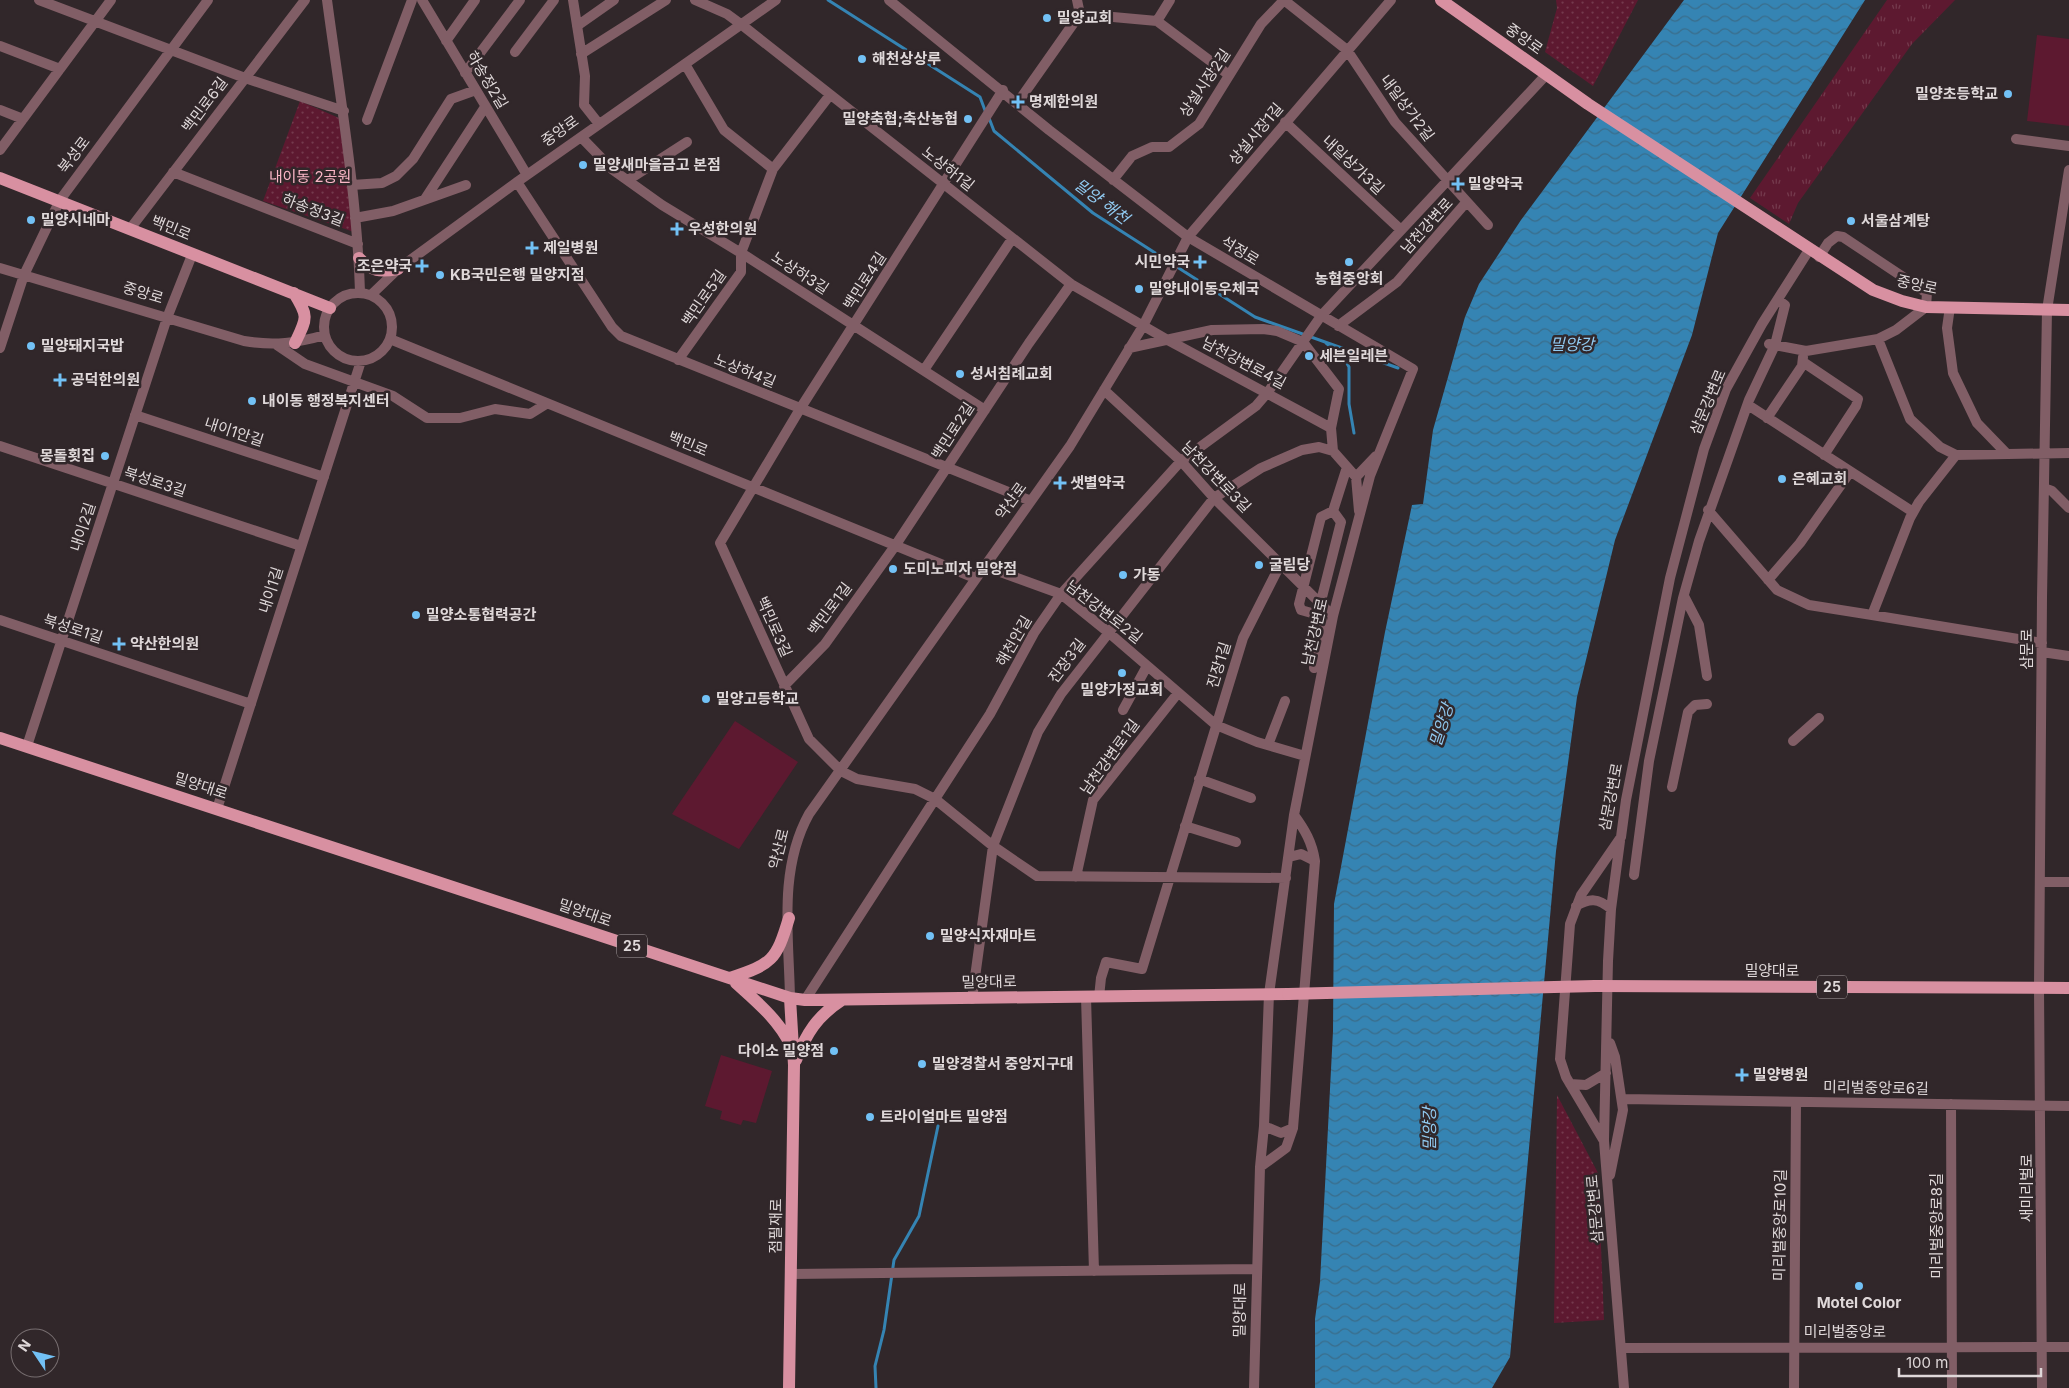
<svg xmlns="http://www.w3.org/2000/svg" width="2069" height="1388" font-family="Inter,'Noto Sans KR',sans-serif">
  <style>
    .grass { fill: url(#grass-tufts) }
    .park { fill: url(#park-dots) }
    .pitch { fill: #5d1930 }
    .water { fill: url(#water-waves) }
    .lines { fill: none; stroke-linecap: round; stroke-linejoin: round }
    .stream { stroke: #3584b3; stroke-width: 3 }
    .minor { stroke: #815e66; stroke-width: 10 }
    .major { stroke: #d890a1; stroke-width: 12 }
    .major-bridge { stroke: #d890a1; stroke-width: 12 }
    .poi-dot { fill: #72c1f5; stroke: #31272a; stroke-width: 2 }
    .labels { text-anchor: middle; stroke-width: 5; stroke-linejoin: round; paint-order: stroke }
    .shield { fill: #31272a; stroke: #aba3a4; stroke-width: 1 }
    .shield-label { font-size: 14px; font-weight: bold; fill: #dfd8d9 }
    .poi-label { font-size: 15px; font-weight: bold; fill: #dfd8d9; stroke: #31272a; text-anchor: start }
    .street-label { font-size: 15px; fill: #dfd8d9; stroke: #31272a }
    .park-label { font-size: 15px; fill: #fab6c6; stroke: #31272a }
    .water-label { font-size: 16px; font-style: italic; fill: #91caf1; stroke: #31272a }
  </style>
  <defs>
    <pattern id="grass-tufts" width="24" height="20" patternUnits="userSpaceOnUse" patternTransform="scale(1.25)"><rect width="24" height="20" fill="#5d1930"/><path d="M3 7l-1-3M5 7V3M7 7l1-3M15 17l-1-3M17 17v-4M19 17l1-3" fill="none" stroke="#743a4d"/></pattern>
    <pattern id="park-dots" width="8" height="8" patternUnits="userSpaceOnUse" patternTransform="scale(1.25)"><rect width="8" height="8" fill="#5d1930"/><path d="M2 2h.1M6 6h.1" fill="none" stroke="#743a4d" stroke-width="1.8" stroke-linecap="round"/></pattern>
    <pattern id="water-waves" width="16" height="10" patternUnits="userSpaceOnUse" patternTransform="scale(1.25)"><rect width="16" height="10" fill="#3584b3"/><path d="M0 5q4-4 8 0t8 0" fill="none" stroke="#3a6d8b"/></pattern>
  </defs>
  <rect width="100%" height="100%" fill="#31272a"/>
  <path class="grass" d="M1887,0H1955L1912,44L1798,203L1789,224L1750,198Z"/>
  <path class="park" d="M1556,0H1638L1593,86L1545,52L1557,8Z
    M300,101L339,118L354,232L263,201Z
    M1557,1095L1598,1173L1604,1320L1554,1323Z"/>
  <path class="pitch" d="M2037,35L2069,39V126L2027,121Z
    M735,721L798,762L739,849L672,814Z
    M721,1055L772,1071L756,1123L743,1120L741,1125L720,1119L722,1111L705,1106Z"/>
  <path class="water" d="M1684,0H1865L1718,233L1692,335L1615,540L1577,697L1556,851L1510,1357L1492,1388H1315V1319L1320,1282L1333,1031L1334,904L1385,632L1412,505L1423,504L1433,430L1465,317L1479,284L1521,220Z"/>
  <g class="lines">
    <path class="stream" d="M828,0L980,97L986,113
      M989,118L994,131L1093,213L1255,317L1398,368
      M1343,357L1326,343L1340,351L1349,367V404L1354,433
      M876,1388L875,1366L884,1330L894,1260L919,1216L938,1126"/>
    <path class="minor" d="M39,0L245,78L344,111
      M327,0C340,97 357,194 360,292
      M422,0L527,175
      M573,0L585,76L584,105L599,124
      M695,0L727,14L742,25L1071,284L1166,339L1331,428
      M889,0L1049,130L1188,237L1413,369L1370,476L1333,616L1294,815L1269,994L1264,1126L1260,1167L1254,1388
      M1077,0L1080,14L1157,21L1229,75
      M1284,0L1347,50L1395,122L1488,225
      M1157,21L1170,0
      M577,26L614,0
      M446,41L475,0
      M0,46L60,69
      M515,52L554,0
      M581,54L666,0
      M685,64L724,130L773,169
      M465,73L520,0
      M1003,90L800,409L720,543L809,739L841,771L857,779L915,789L935,799L993,846L1037,876L1286,878
      M1018,102L1080,14
      M0,110L23,119
      M367,120L412,0
      M1285,122L1401,230
      M581,137L613,170L662,205L746,256L985,410
      M2016,139L2069,146
      M0,150L111,0
      M173,172L358,244
      M628,180L687,142
      M1113,180L1132,156L1152,147H1169L1199,124L1261,24L1284,0
      M517,182L612,327L621,336L1031,501
      M352,185L382,183L396,176L413,159L451,99L476,90
      M425,199L485,107
      M355,218L393,211L466,185
      M130,229L305,0
      M1819,257L1828,243L1837,236L1843,237L1927,293L1926,307L1896,330L1878,339L1910,419L1940,447L1956,455
      M0,268L244,341C274,346 297,343 325,335
      M324 327a34 34 0 1 1 68 0a34 34 0 1 1-68 0Z
      M371,295L398,269L517,182L776,0
      M1950,307L1947,328L1953,373L1977,423L2007,454
      M1338,326L1397,282L1463,206L1468,204
      M390,339L975,578
      M1769,344L1806,351L1878,339
      M277,345L305,364L393,396L427,418H460L495,409L530,414L546,404
      M0,348L24,275L60,200L208,0
      M1129,348L1212,330L1263,329L1277,331L1303,342L1339,389L1331,428L1333,451L1356,477L1359,511
      M678,360L741,272V253L773,169L830,95
      M1803,362L1858,399L1856,406L1824,455
      M924,370L1012,239
      M1104,390L1181,461L1214,498L1333,616
      M1748,405L1913,512
      M135,415L324,477
      M1767,418L1802,366L1803,357
      M0,446L301,546
      M1356,477L1376,456
      M2044,488L2052,491L2069,508
      M1708,510L1777,590L1809,605L1872,615
      M984,566L1061,594L1108,632L1216,725L1257,742L1305,756
      M1768,580L1800,543L1850,472
      M1684,596L1699,625L1707,676
      M1320,605L1341,522L1333,511
      M0,620L251,704
      M2042,643L1872,615L1910,518L1919,502L1956,455L2069,453
      M2042,652L2069,656
      M1314,668L1322,629V616L1301,610L1299,604L1321,517L1333,511L1347,467
      M784,686L825,644L895,546L1029,343L1071,284
      M1123,710L1147,666
      M1793,741L1819,718
      M1268,745L1285,701
      M27,746L167,318L192,255
      M1199,779L1251,798
      M1672,787L1688,712L1695,705L1707,704
      M217,809L361,361
      M1185,826L1236,842
      M1289,857L1301,854L1315,861
      M1634,875L1649,761L1683,598L1699,541L1749,400L1775,345L1785,305L1778,300
      M1076,877L1093,800L1178,693
      M2040,882H2069
      M1576,906C1590,898 1598,898 1611,909
      M1086,997L1094,1271
      M1099,997L1101,978L1106,962L1142,969L1243,638L1280,565
      M790,998C789,937 778,870 809,814L1070,446L1143,326L1188,237L1391,0
      M972,999L993,846L1038,732L1061,694L1214,498L1261,468L1302,450L1319,447L1333,451
      M805,1000L990,714L1034,633L1061,594L1181,461L1256,406L1268,392L1321,316L1546,75
      M1610,1043L1615,1057L1623,1110L1610,1175
      M1570,1084L1586,1085L1606,1073
      M1623,1099L2069,1106
      M1951,1104L1952,1388
      M1264,1126L1281,1133L1293,1128
      M1604,1140L1608,961L1611,909L1620,841
      M1260,1167L1286,1148L1293,1128L1315,861C1312,842 1305,830 1294,815
      M791,1274L1257,1269
      M1621,1348L2069,1347
      M1624,1388L1604,1141L1566,1077L1560,1059L1570,924L1581,895L1621,837L1626,800L1670,578L1704,449L1726,389L1762,324L1809,250
      M1794,1388L1796,1102
      M2042,1388L2039,988L2042,598L2047,310L2069,170"/>
    <path class="major" d="M1441,0L1588,104L1873,290L1902,301L1926,307L2069,310
      M0,178L330,308
      M359,258C372,272 380,272 398,269
      M294,293C309,317 307,318 295,343
      M0,738L790,998L805,1000L1288,994
      M730,978C772,964 776,961 789,918
      M736,983C757,1002 779,1020 791,1046
      M1595,986L2069,988
      M796,1060C806,1034 817,1016 842,1000
      M789,1388L794,1065L790,998"/>
    <path class="major-bridge" d="M1288,994L1595,986"/>
  </g>
  <g class="poi-dot">
    <circle cx="1047" cy="18" r="5"/>
    <circle cx="862" cy="59" r="5"/>
    <circle cx="2008" cy="94" r="5"/>
    <path d="M1015.5 94.5h5v5h5v5h-5v5h-5v-5h-5v-5h5z"/>
    <circle cx="968" cy="119" r="5"/>
    <circle cx="583" cy="165" r="5"/>
    <path d="M1455.5 176.5h5v5h5v5h-5v5h-5v-5h-5v-5h5z"/>
    <circle cx="31" cy="220" r="5"/>
    <circle cx="1851" cy="221" r="5"/>
    <path d="M674.5 221.5h5v5h5v5h-5v5h-5v-5h-5v-5h5z"/>
    <path d="M529.5 240.5h5v5h5v5h-5v5h-5v-5h-5v-5h5z"/>
    <path d="M1197.5 254.5h5v5h5v5h-5v5h-5v-5h-5v-5h5z"/>
    <circle cx="1349" cy="262" r="5"/>
    <path d="M419.5 258.5h5v5h5v5h-5v5h-5v-5h-5v-5h5z"/>
    <circle cx="440" cy="275" r="5"/>
    <circle cx="1139" cy="289" r="5"/>
    <circle cx="31" cy="346" r="5"/>
    <circle cx="1309" cy="356" r="5"/>
    <circle cx="960" cy="374" r="5"/>
    <path d="M57.5 372.5h5v5h5v5h-5v5h-5v-5h-5v-5h5z"/>
    <circle cx="252" cy="401" r="5"/>
    <circle cx="105" cy="456" r="5"/>
    <circle cx="1782" cy="479" r="5"/>
    <path d="M1057.5 475.5h5v5h5v5h-5v5h-5v-5h-5v-5h5z"/>
    <circle cx="1259" cy="565" r="5"/>
    <circle cx="893" cy="569" r="5"/>
    <circle cx="1123" cy="575" r="5"/>
    <circle cx="416" cy="615" r="5"/>
    <path d="M116.5 636.5h5v5h5v5h-5v5h-5v-5h-5v-5h5z"/>
    <circle cx="1122" cy="673" r="5"/>
    <circle cx="706" cy="699" r="5"/>
    <circle cx="930" cy="936" r="5"/>
    <circle cx="834" cy="1051" r="5"/>
    <circle cx="922" cy="1064" r="5"/>
    <path d="M1739.5 1067.5h5v5h5v5h-5v5h-5v-5h-5v-5h5z"/>
    <circle cx="870" cy="1117" r="5"/>
    <circle cx="1859" cy="1286" r="5"/>
  </g>
  <g class="labels">
    <g class="shield">
      <rect x="617" y="934.5" width="30" height="23" rx="4"/>
      <rect x="1817" y="975.5" width="30" height="23" rx="4"/>
    </g>
    <g class="shield-label">
      <text x="632" y="951">25</text>
      <text x="1832" y="992">25</text>
    </g>
    <g class="poi-label">
      <text x="1057" y="23">밀양교회</text>
      <text x="872" y="64">해천상상루</text>
      <text x="1998" y="99" text-anchor="end">밀양초등학교</text>
      <text x="1029" y="107">명제한의원</text>
      <text x="958" y="124" text-anchor="end">밀양축협;축산농협</text>
      <text x="593" y="170">밀양새마을금고 본점</text>
      <text x="1468" y="189">밀양약국</text>
      <text x="41" y="225">밀양시네마</text>
      <text x="1861" y="226">서울삼계탕</text>
      <text x="688" y="234">우성한의원</text>
      <text x="543" y="253">제일병원</text>
      <text x="1190" y="267" text-anchor="end">시민약국</text>
      <text x="412" y="271" text-anchor="end">조은약국</text>
      <text x="450" y="280">KB국민은행 밀양지점</text>
      <text x="1349" y="284" text-anchor="middle">농협중앙회</text>
      <text x="1149" y="294">밀양내이동우체국</text>
      <text x="41" y="351">밀양돼지국밥</text>
      <text x="1319" y="361">세븐일레븐</text>
      <text x="970" y="379">성서침례교회</text>
      <text x="71" y="385">공덕한의원</text>
      <text x="262" y="406">내이동 행정복지센터</text>
      <text x="95" y="461" text-anchor="end">몽돌횟집</text>
      <text x="1792" y="484">은혜교회</text>
      <text x="1070" y="488">샛별약국</text>
      <text x="1269" y="570">굴림당</text>
      <text x="903" y="574">도미노피자 밀양점</text>
      <text x="1133" y="580">가동</text>
      <text x="426" y="620">밀양소통협력공간</text>
      <text x="130" y="649">약산한의원</text>
      <text x="1122" y="695" text-anchor="middle">밀양가정교회</text>
      <text x="716" y="704">밀양고등학교</text>
      <text x="940" y="941">밀양식자재마트</text>
      <text x="824" y="1056" text-anchor="end">다이소 밀양점</text>
      <text x="932" y="1069">밀양경찰서 중앙지구대</text>
      <text x="1753" y="1080">밀양병원</text>
      <text x="880" y="1122">트라이얼마트 밀양점</text>
      <text x="1859" y="1308" text-anchor="middle">Motel Color</text>
    </g>
    <g class="street-label">
      <text transform="translate(1524 39) rotate(36)" y="5">중앙로</text>
      <text transform="translate(487 80) rotate(59)" y="5">하송정2길</text>
      <text transform="translate(1205 83) rotate(-56)" y="5">상설시장2길</text>
      <text transform="translate(205 105) rotate(-53)" y="5">백민로6길</text>
      <text transform="translate(1407 108) rotate(53)" y="5">내일상가2길</text>
      <text transform="translate(560 131) rotate(-35)" y="5">중앙로</text>
      <text transform="translate(1256 134) rotate(-50)" y="5">상설시장1길</text>
      <text transform="translate(74 155) rotate(-53)" y="5">북성로</text>
      <text transform="translate(1353 165) rotate(43)" y="5">내일상가3길</text>
      <text transform="translate(948 169) rotate(38)" y="5">노상하1길</text>
      <text transform="translate(313 210) rotate(21)" y="5">하송정3길</text>
      <text transform="translate(1427 226) rotate(-48)" y="5">남천강변로</text>
      <text transform="translate(171 228) rotate(22)" y="5">백민로</text>
      <text transform="translate(1240 251) rotate(31)" y="5">석정로</text>
      <text transform="translate(800 273) rotate(33)" y="5">노상하3길</text>
      <text transform="translate(865 281) rotate(-57)" y="5">백민로4길</text>
      <text transform="translate(1917 285) rotate(12)" y="5">중앙로</text>
      <text transform="translate(143 293) rotate(17)" y="5">중앙로</text>
      <text transform="translate(704 298) rotate(-55)" y="5">백민로5길</text>
      <text transform="translate(1244 363) rotate(28)" y="5">남천강변로4길</text>
      <text transform="translate(745 371) rotate(22)" y="5">노상하4길</text>
      <text transform="translate(1708 402) rotate(-67)" y="5">삼문강변로</text>
      <text transform="translate(953 431) rotate(-57)" y="5">백민로2길</text>
      <text transform="translate(234 432) rotate(18)" y="5">내이1안길</text>
      <text transform="translate(688 444) rotate(22)" y="5">백민로</text>
      <text transform="translate(1216 477) rotate(46)" y="5">남천강변로3길</text>
      <text transform="translate(155 482) rotate(18)" y="5">북성로3길</text>
      <text transform="translate(1011 501) rotate(-54)" y="5">약산로</text>
      <text transform="translate(83 527) rotate(-72)" y="5">내이2길</text>
      <text transform="translate(271 590) rotate(-72)" y="5">내이1길</text>
      <text transform="translate(830 609) rotate(-53)" y="5">백민로1길</text>
      <text transform="translate(1104 612) rotate(38)" y="5">남천강변로2길</text>
      <text transform="translate(774 627) rotate(66)" y="5">백민로3길</text>
      <text transform="translate(73 629) rotate(18)" y="5">북성로1길</text>
      <text transform="translate(1315 632) rotate(-77)" y="5">남천강변로</text>
      <text transform="translate(1014 641) rotate(-60)" y="5">해천안길</text>
      <text transform="translate(2027 649) rotate(-90)" y="5">삼문로</text>
      <text transform="translate(1067 661) rotate(-53)" y="5">진장3길</text>
      <text transform="translate(1219 665) rotate(-73)" y="5">진장1길</text>
      <text transform="translate(1110 757) rotate(-54)" y="5">남천강변로1길</text>
      <text transform="translate(201 786) rotate(18)" y="5">밀양대로</text>
      <text transform="translate(1611 797) rotate(-79)" y="5">삼문강변로</text>
      <text transform="translate(779 849) rotate(-76)" y="5">약산로</text>
      <text transform="translate(585 913) rotate(19)" y="5">밀양대로</text>
      <text x="1772" y="976">밀양대로</text>
      <text transform="translate(989 982) rotate(-1)" y="5">밀양대로</text>
      <text transform="translate(1876 1088) rotate(1)" y="5">미리벌중앙로6길</text>
      <text transform="translate(2027 1188) rotate(-90)" y="5">새미리벌로</text>
      <text transform="translate(1595 1209) rotate(-95)" y="5">삼문강변로</text>
      <text transform="translate(1780 1225) rotate(-89)" y="5">미리벌중앙로10길</text>
      <text transform="translate(776 1226) rotate(-89)" y="5">점필재로</text>
      <text transform="translate(1937 1226) rotate(-90)" y="5">미리벌중앙로8길</text>
      <text transform="translate(1240 1310) rotate(-89)" y="5">밀양대로</text>
      <text x="1845" y="1337">미리벌중앙로</text>
    </g>
    <g class="park-label">
      <text x="310" y="182">내이동 2공원</text>
    </g>
    <g class="water-label">
      <text transform="translate(1102 201) rotate(37)" y="6">밀양 해천</text>
      <text x="1572" y="350">밀양강</text>
      <text transform="translate(1441 725) rotate(-72)" y="6">밀양강</text>
      <text transform="translate(1429 1129) rotate(-90)" y="6">밀양강</text>
    </g>
  </g>
  <g transform="translate(35 1353) rotate(305)"><circle r="24" fill="#31272a" stroke="#776e70"/>
  <path d="M0-4L9 19L0 12L-9 19Z" fill="#72c1f5"/>
  <text y="-8" font-size="14" font-weight="bold" text-anchor="middle" fill="#dfd8d9">N</text>
  </g>
  <path d="M1899 1368v8h142v-8" fill="none" stroke="#dfd8d9" stroke-width="2.5"/>
  <text x="1906" y="1368" font-size="15" fill="#dfd8d9" stroke="#31272a" stroke-width="4" paint-order="stroke">100 m</text>
</svg>
